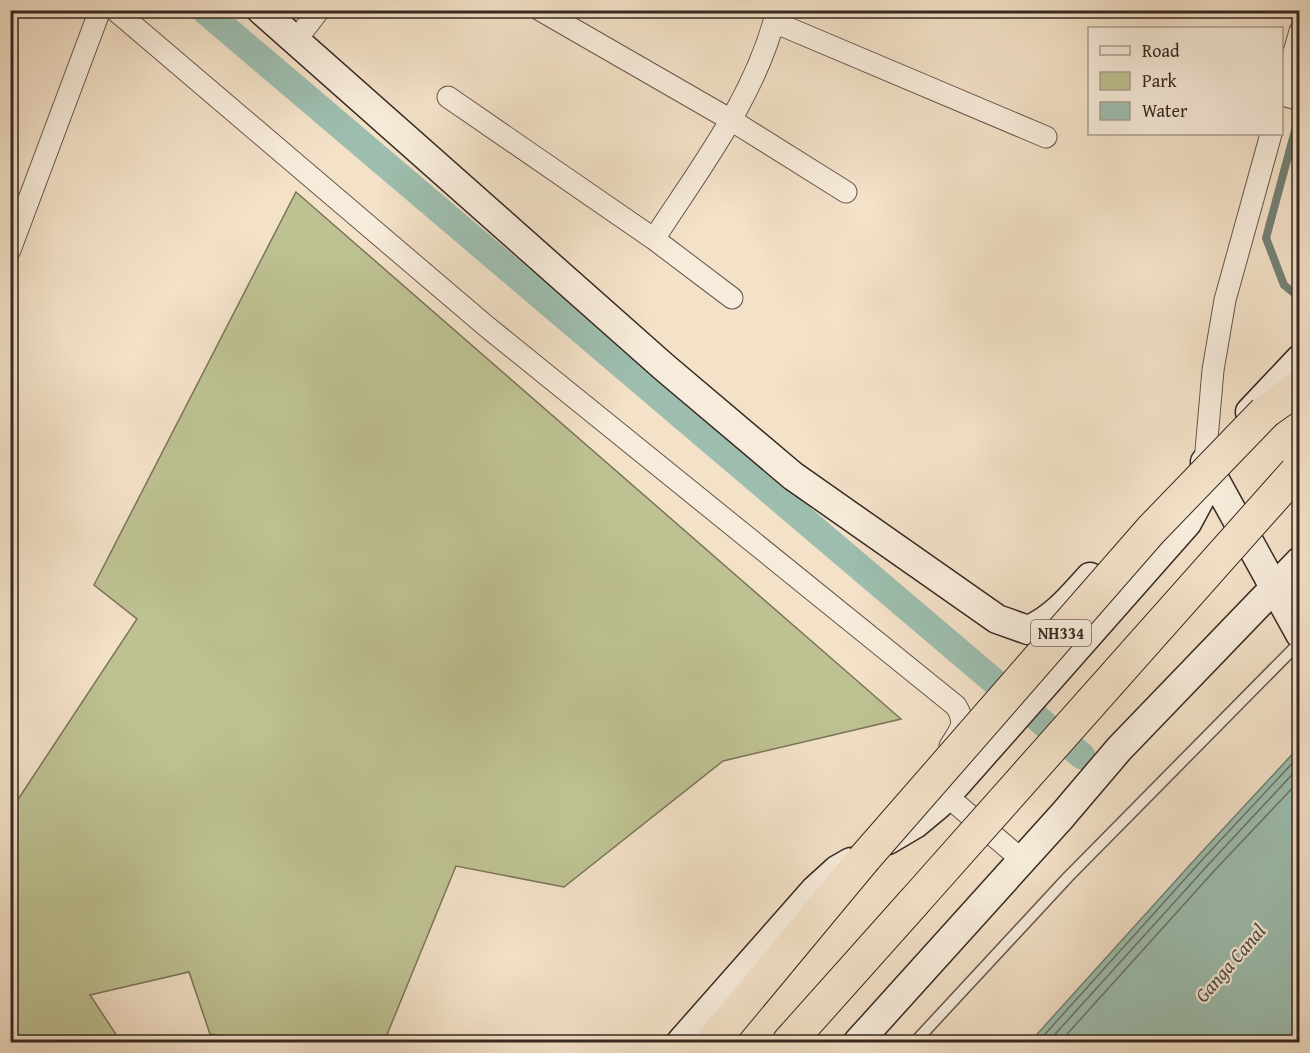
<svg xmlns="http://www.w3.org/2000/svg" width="1310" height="1053" font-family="'Gentium Book Plus',serif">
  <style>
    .green { fill: #bec293; stroke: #7a755a; stroke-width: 1.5 }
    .water { fill: #9dbeaf; stroke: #748276; stroke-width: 1.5 }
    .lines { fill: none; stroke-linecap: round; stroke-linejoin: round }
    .shore { stroke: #6a7368; stroke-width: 1.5 }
    .stream { stroke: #748276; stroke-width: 8 }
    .canal { stroke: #9dbeaf; stroke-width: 27 }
    .lane-casing { stroke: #65564b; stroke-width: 13 }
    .street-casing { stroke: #65564b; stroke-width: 23 }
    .secondary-casing { stroke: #362821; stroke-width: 31 }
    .highway-casing { stroke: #362821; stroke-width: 35 }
    .lane { stroke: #f7ecdb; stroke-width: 10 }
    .street { stroke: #f7ecdb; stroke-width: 21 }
    .secondary { stroke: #f7ecdb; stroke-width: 28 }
    .highway { stroke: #f3e1c8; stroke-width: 33 }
    .highway-bridge-casing { stroke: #362821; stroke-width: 35; stroke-linecap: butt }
    .highway-bridge { stroke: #f3e1c8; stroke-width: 33 }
    .labels { text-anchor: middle; stroke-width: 4.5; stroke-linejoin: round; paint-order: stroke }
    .shield { fill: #f7ecdb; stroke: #706359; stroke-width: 1.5 }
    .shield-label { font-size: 16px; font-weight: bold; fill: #362821 }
    .water-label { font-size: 20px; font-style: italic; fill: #504e44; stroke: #f7ecdb }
  </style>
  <rect width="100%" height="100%" fill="#f3e1c8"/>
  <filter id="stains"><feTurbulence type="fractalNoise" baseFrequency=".00333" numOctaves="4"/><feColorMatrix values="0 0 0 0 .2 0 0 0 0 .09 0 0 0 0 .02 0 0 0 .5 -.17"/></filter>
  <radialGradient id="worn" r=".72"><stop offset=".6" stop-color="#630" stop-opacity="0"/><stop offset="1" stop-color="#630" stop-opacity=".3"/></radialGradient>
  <path class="green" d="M296,192L901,719L723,761L564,887L456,866L384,1042H273L210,1034L189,972L90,995L121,1042H11V810L137,619L94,585Z"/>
  <path class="water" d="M1299,747V1042H1030L1198,856Z"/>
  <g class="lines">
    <path class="shore" d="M1038,1042L1202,860L1300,755
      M1048,1042L1208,865L1300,766
      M1060,1042L1214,871L1300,780"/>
    <path class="stream" d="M1300,112L1266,238L1284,285L1300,298"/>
    <path class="canal" d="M204,10L1082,756"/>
    <defs>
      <path id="lane" d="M915,1042L1068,877L1300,642"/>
      <path id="street" d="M115,10L486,326L956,706C967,724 960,730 950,746
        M540,10L731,120L846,192
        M774,22L1046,137
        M1300,31L1282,95L1300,100
        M296,40L319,10
        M448,97L654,239L732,298
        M654,239C701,166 756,96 777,10
        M10,250L100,10
        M1205,462L1213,370L1225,300L1271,134
        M942,784L947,796L1021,859"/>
      <path id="secondary" d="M261,10L664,367L793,476L997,619L1028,630C1054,619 1072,597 1090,577
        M1250,412L1300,359
        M1205,462L1300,634
        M888,840L915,824L939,804L1187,523L1200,499L1204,470
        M681,1042L815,890L837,870L851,862
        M858,1042L1062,816L1119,749L1300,561"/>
      <path id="highway" d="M1265,412L1300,387
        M712,1042L863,860
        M789,1042L914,902"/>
    </defs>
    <use href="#lane" class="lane-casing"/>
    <use href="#street" class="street-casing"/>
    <use href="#secondary" class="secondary-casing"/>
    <use href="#highway" class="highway-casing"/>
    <use href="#lane" class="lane"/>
    <use href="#street" class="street"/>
    <use href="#secondary" class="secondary"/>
    <use href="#highway" class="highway"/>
    <defs>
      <path id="highway-bridge" d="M863,860L1151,530L1265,412
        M914,902L1296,472"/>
    </defs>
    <use href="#highway-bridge" class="highway-bridge-casing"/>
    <use href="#highway-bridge" class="highway-bridge"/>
  </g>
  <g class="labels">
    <rect class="shield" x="1031" y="620" width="60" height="26" rx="4.5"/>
    <g class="shield-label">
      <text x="1061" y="639">NH334</text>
    </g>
    <g class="water-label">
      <text transform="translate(1230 963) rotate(-49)" y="7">Ganga Canal</text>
    </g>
  </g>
  <rect width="1310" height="1053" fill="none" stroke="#f3e1c8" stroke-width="36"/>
  <rect x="12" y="12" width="1286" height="1029" fill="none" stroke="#362821" stroke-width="3"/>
  <rect x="18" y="18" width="1274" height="1017" fill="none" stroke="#362821" stroke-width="1.5"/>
  <rect x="1088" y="27" width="195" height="108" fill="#f7ecdb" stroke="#aa9e91" stroke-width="1.5"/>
  <rect x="1100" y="46" width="30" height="9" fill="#f7ecdb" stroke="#aa9e91" stroke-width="1.5"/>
  <text x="1142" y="57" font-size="18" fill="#362821">Road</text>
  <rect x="1100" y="72" width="30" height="18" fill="#bec293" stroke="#aa9e91" stroke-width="1.5"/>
  <text x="1142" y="87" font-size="18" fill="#362821">Park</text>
  <rect x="1100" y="102" width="30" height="18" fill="#9dbeaf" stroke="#aa9e91" stroke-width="1.5"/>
  <text x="1142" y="117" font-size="18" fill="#362821">Water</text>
  <rect width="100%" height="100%" filter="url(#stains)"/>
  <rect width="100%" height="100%" fill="url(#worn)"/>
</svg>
